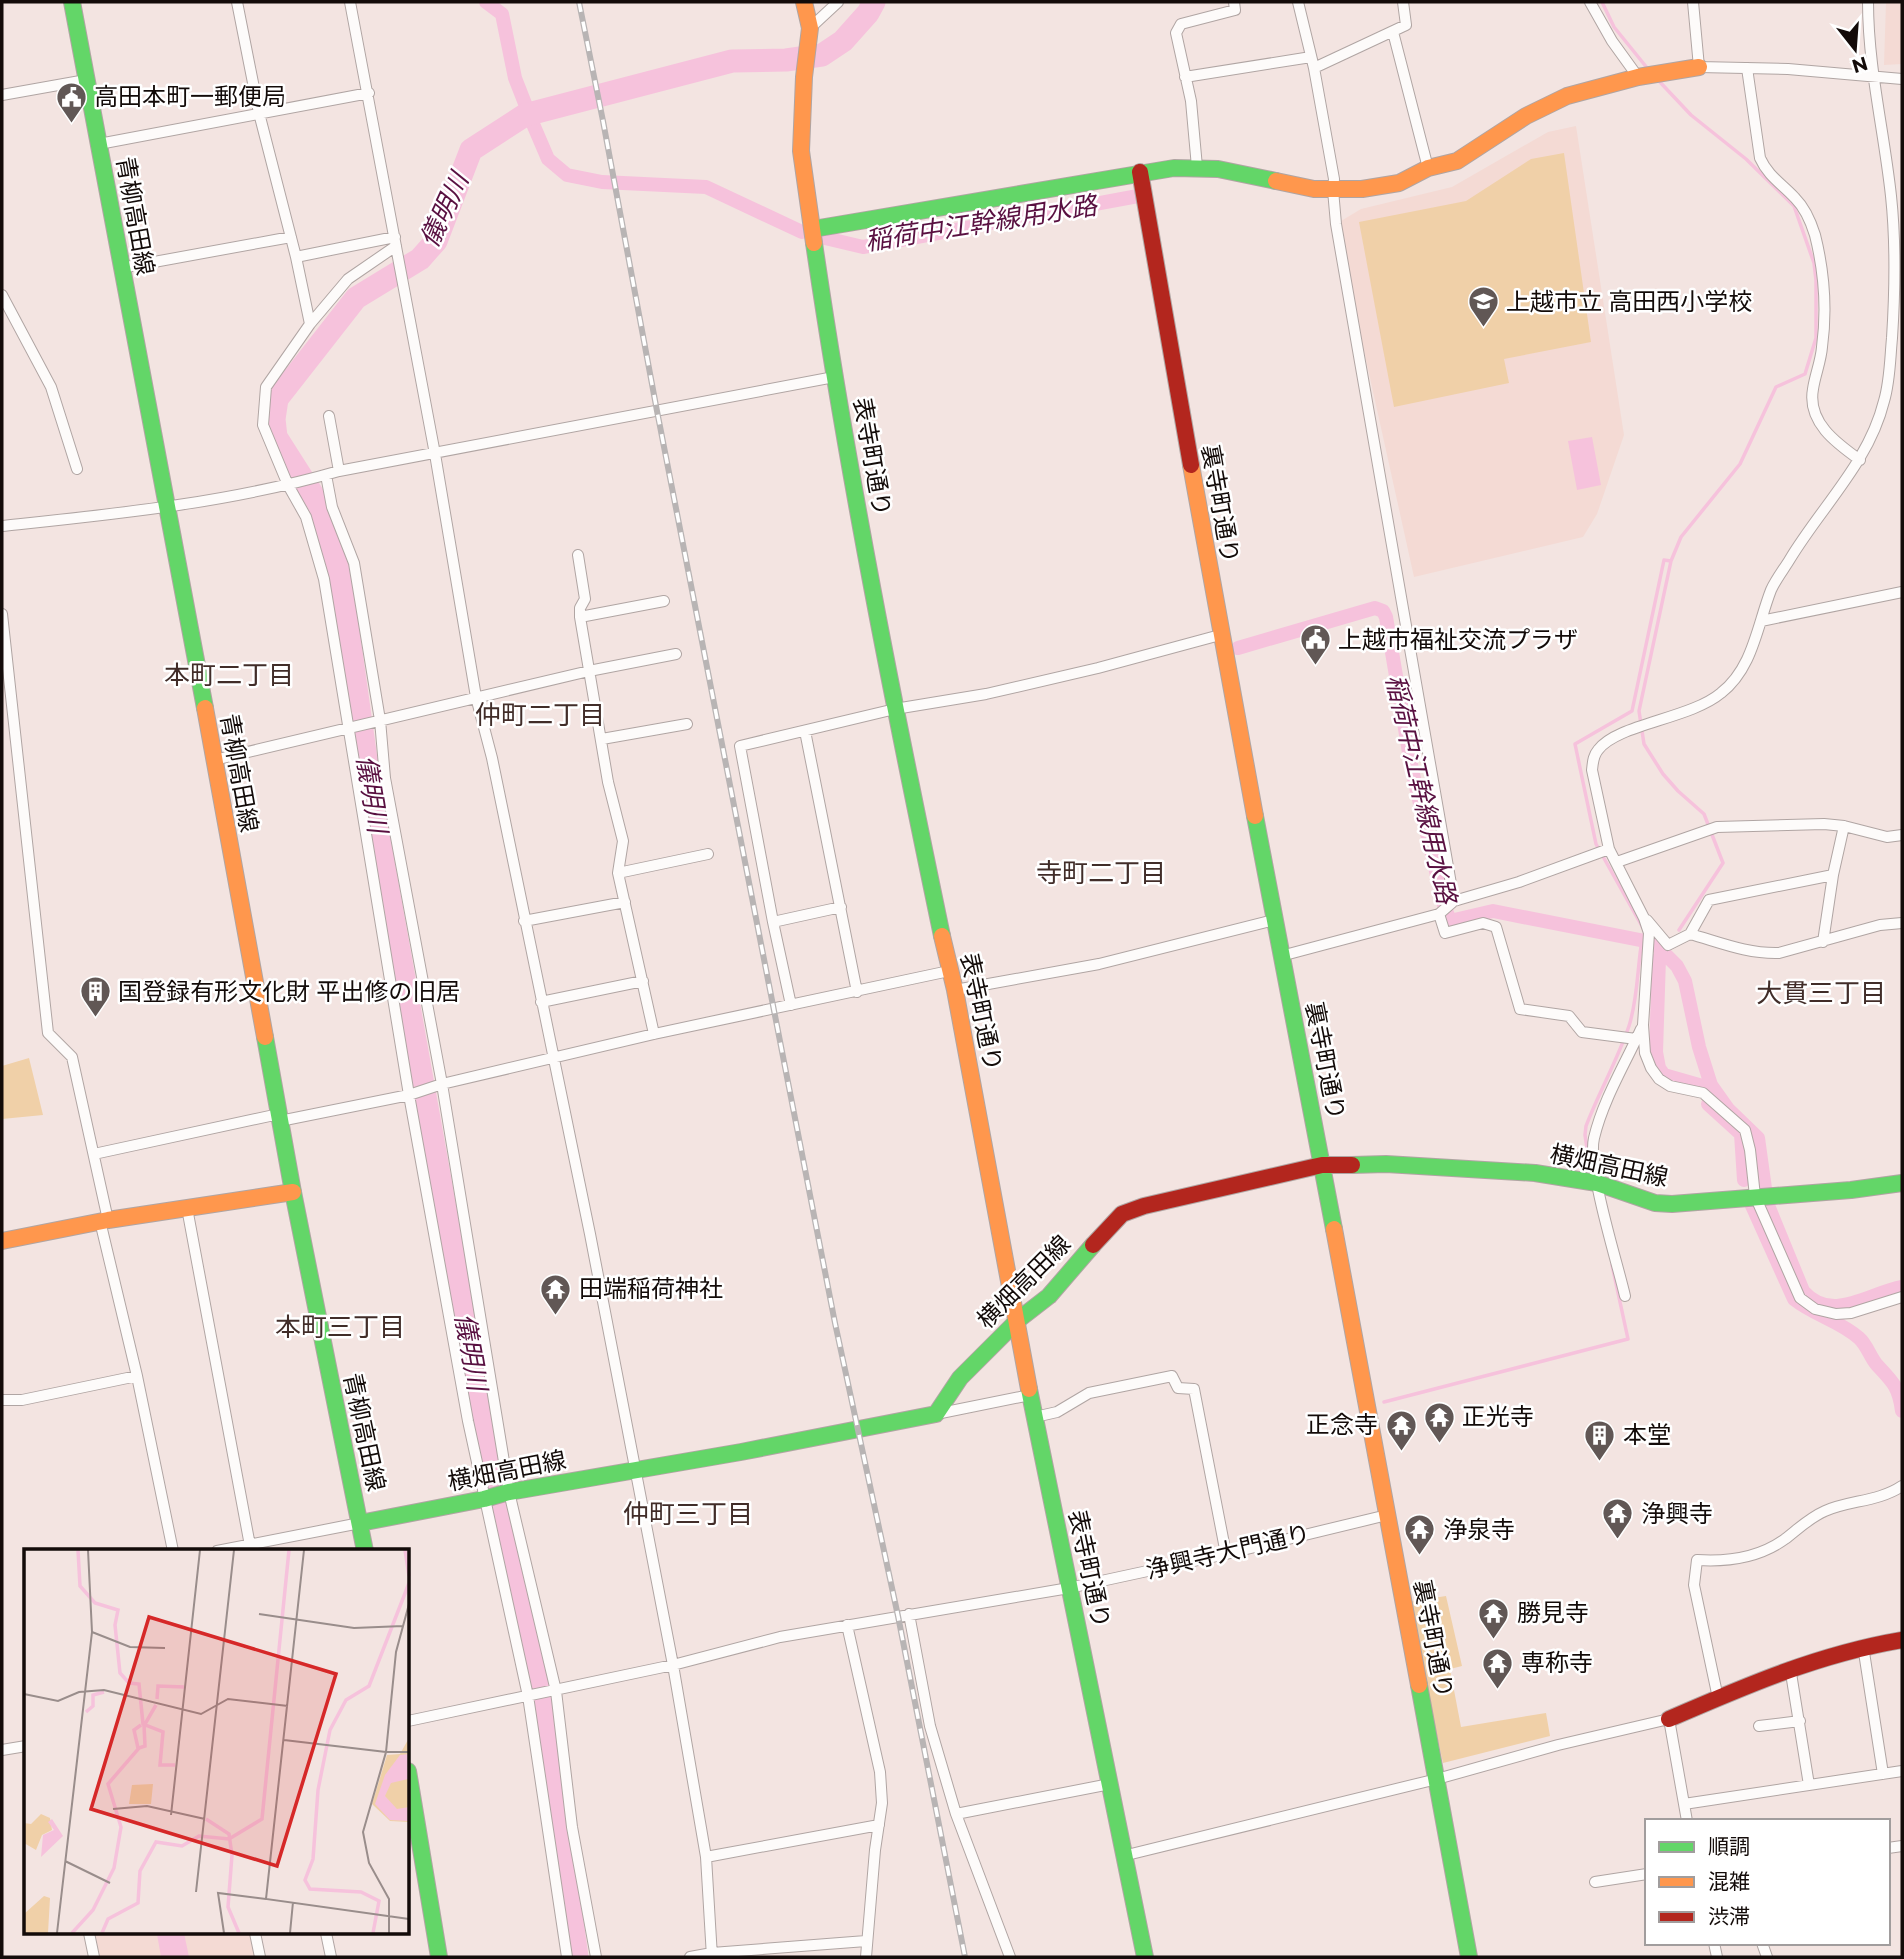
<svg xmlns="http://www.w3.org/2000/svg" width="1904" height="1959" font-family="Montserrat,'Noto Sans JP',sans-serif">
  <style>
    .built { fill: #f4dad4 }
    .green { fill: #f0d0a8 }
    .water { fill: #f6c2dc }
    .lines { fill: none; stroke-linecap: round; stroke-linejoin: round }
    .stream { stroke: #f6c2dc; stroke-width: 3.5 }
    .canal { stroke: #f6c2dc; stroke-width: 14 }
    .river { stroke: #f6c2dc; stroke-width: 23 }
    .street-casing { stroke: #b0a5a3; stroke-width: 12 }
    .fast-casing { stroke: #b0a5a3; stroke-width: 18 }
    .slow-casing { stroke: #b0a5a3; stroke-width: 18 }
    .jam-casing { stroke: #b0a5a3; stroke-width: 18 }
    .street { stroke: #fdfbfa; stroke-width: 10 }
    .fast { stroke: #63d668; stroke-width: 16 }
    .slow { stroke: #ff974d; stroke-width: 16 }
    .jam { stroke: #b3261e; stroke-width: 16 }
    .rail-casing { stroke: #b8b4b4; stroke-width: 6 }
    .rail { stroke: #fff; stroke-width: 3.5; stroke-dasharray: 10; stroke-linecap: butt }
    .labels { text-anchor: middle; stroke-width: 5; stroke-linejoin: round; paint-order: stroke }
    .poi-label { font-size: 24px; fill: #130b09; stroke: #fff; text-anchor: start }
    .street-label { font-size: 24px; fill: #130b09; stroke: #fff }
    .water-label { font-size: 26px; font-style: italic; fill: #591041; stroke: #fff }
    .neighbourhood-label { font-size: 26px; fill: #412d29; stroke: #fff }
    .inset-river { fill: none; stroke: #f6c2dc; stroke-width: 3.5 }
    .inset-road { fill: none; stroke: #998d8b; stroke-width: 2 }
    .view { fill: #d62828; fill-opacity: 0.15; stroke: #d62828; stroke-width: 3.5 }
    .inset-edge { fill: none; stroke: #130b09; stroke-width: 3.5 }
  </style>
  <rect width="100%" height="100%" fill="#f3e4e1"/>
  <path class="built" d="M1886,2H1902V64L1884,65Z
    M1576,126L1624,435L1597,514L1583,537L1414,577L1336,224L1361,209L1452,187L1548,132Z
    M95,1933H250L255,1957H100Z"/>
  <path class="green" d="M1564,153L1591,342L1504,359L1509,383L1394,407L1359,222L1466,201L1531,159Z
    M29,1058L43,1115L2,1119V1066Z
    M1446,1596L1462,1666L1450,1669L1461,1727L1546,1713L1550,1736L1443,1763L1408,1602Z"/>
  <path class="water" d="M1592,437L1601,485L1577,490L1568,441Z
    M164,1933H184L189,1957H161L157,1934Z"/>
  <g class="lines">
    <path class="stream" d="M1602,2L1614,27L1648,69
      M1671,561L1639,711L1644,744L1663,774L1678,791L1704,814L1723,863L1679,930
      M1643,928L1596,844L1575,744L1632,711L1664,560L1671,561L1681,537L1740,464L1776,387L1805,374L1816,338V280L1814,263L1794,206L1746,159L1691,115L1658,80
      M1659,958L1667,948
      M1588,1155L1585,1135L1586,1126C1599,1092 1617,1061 1629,1026C1638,998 1637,969 1642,940
      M1384,1402L1628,1339L1612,1265"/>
    <path class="canal" d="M486,2L502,14L515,78L533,124L548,159L567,175L602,182L706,187L802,232
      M825,238L863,247L1138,196
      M1238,648L1375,608L1383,611L1386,617L1412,770L1444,905L1450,921L1493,911L1645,941L1655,944L1677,966L1685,981L1699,1047L1711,1085L1728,1109L1758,1138L1767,1203L1803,1291C1832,1324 1869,1293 1902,1287
      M1659,958L1656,1052L1659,1068L1664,1075L1699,1085
      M1708,1104L1741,1134L1744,1180
      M1749,1199L1794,1299C1814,1315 1840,1321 1859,1338C1867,1345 1870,1357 1877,1365C1893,1382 1899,1387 1902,1411"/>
    <path class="river" d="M577,1957L542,1700L488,1449L370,788L341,580L320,506L276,437L274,419L277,399L356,298L420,259L436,241L471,150L525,115L732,61L786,60L822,55L843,41L868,13L874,2"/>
    <defs>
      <path id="street" d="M237,2L259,113L296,257L310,324
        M350,2L435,454L476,697L492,758L590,1234L673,1665L706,1857L712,1957
        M1298,2L1314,68L1334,179L1333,190L1336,224L1454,901
        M1590,2L1612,41L1638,77
        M1693,2L1699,67L1788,69L1902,79
        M1868,2C1868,67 1884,131 1891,196C1896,243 1895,291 1892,338C1890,359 1890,381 1884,401C1869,462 1822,506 1790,559C1784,569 1776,579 1771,590C1757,626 1753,668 1721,693C1690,719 1617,724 1598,750C1593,756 1593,762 1592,770L1609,849L1644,918L1649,933L1643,1025L1645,1053L1651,1068L1659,1079L1670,1086L1703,1093L1745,1130L1750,1150L1755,1196L1800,1298L1815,1309L1836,1314L1851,1313L1902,1297
        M810,28L838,2
        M1393,32L1428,168
        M1314,68L1406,25L1403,2
        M1747,68L1760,158C1768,176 1782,184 1795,198C1805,208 1811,222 1815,235C1824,271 1827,310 1822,347C1821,361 1815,375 1813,389C1807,422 1836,443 1860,460
        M1185,77L1311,57
        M2,95L86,80
        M99,144L369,93
        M1197,167L1191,101L1176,33L1181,24L1235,10L1234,2
        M396,246L348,279L310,324L266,387L263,425L288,485L306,517L324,579L409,1095L468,1421L528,1696L567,1957
        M296,257L395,237
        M121,268L291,237
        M2,295L51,387L77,469
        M329,416L339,471
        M326,475L332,507L354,563L380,720L385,778L442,1084L509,1492L556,1691L572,1827L596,1957
        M2,526C115,514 229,503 339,471L834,377
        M578,555L585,599L580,608V617L608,782L623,841L618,873L654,1034
        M2,614L48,1033L72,1057L108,1220
        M580,617L664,601
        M1761,621L1902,592
        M805,731L857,992
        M602,739L687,724
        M214,760L589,671L676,654
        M1617,862L1717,827L1824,824L1844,826L1887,837L1902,835
        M618,873L708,854
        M1833,875L1709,900L1690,934C1719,942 1747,954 1779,953L1880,925L1902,923
        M841,907L773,922L740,746L895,709L986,694L1098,668L1220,635
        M1439,914L1445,933L1483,923L1496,927L1520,1009L1569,1016L1582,1032L1636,1039
        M1647,920L1668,945L1690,934
        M524,921L625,902
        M773,922L791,1005
        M1823,942L1833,875L1844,826
        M1281,956L1439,914L1454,901L1519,882L1609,849
        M955,990L1099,964L1274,920
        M541,1002L643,981
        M280,1121L409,1095L442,1084L654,1034L949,971
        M94,1154L279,1114
        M187,1208L251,1551
        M100,1221L137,1376L173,1551
        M1625,1296C1617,1261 1587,1168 1594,1138C1603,1100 1625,1064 1641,1029
        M2,1400H22L137,1376
        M936,1414L1030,1395
        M1035,1417L1057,1412L1089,1393L1172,1376L1178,1388L1194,1389L1226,1554
        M217,1551L360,1523
        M909,1614L930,1726L956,1814L1010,1957
        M847,1625L880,1772L882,1803L875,1850L866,1957
        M1863,1646L1883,1774
        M1790,1667L1809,1785
        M1718,1698L1694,1585L1697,1560C1728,1562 1759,1558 1785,1539C1798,1529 1809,1518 1825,1511C1850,1500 1878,1502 1902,1486
        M408,1721L673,1665L780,1637L1069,1588L1226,1554L1387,1515
        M1759,1726L1800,1721
        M2,1750L26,1746
        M1684,1804L1902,1771
        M956,1814L1110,1784
        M1888,1848L1902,1846
        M1127,1855L1437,1779L1558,1745L1669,1719L1687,1821
        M706,1857L879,1825
        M1595,1882L1647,1874
        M89,1933L94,1957
        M255,1933L260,1957
        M326,1933L331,1957
        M1714,1943L1717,1957
        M1762,1943L1767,1957
        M690,1957L712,1953L866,1941"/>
      <path id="fast" d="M72,2L205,708
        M813,229L1174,168L1218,169L1276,181
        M814,243C848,476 894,706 942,936
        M1255,816L1334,1229
        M265,1037L293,1192L365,1551
        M1352,1165L1386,1164L1535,1173L1597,1183L1655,1203L1672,1204L1851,1190L1902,1183
        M1029,1389L1145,1957
        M360,1523L484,1499L509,1492L741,1452L936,1414L960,1378L1018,1320L1049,1296L1093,1245
        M1419,1685L1469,1957
        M408,1771L439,1957"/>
      <path id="slow" d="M804,2L810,28L804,77L801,151L814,243
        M1276,181L1314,189H1362L1399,183L1428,168L1457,161L1526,116L1567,96L1638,77L1699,67
        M1191,465L1255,816
        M205,708L265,1037
        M942,936L955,990L1029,1389
        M1334,1229L1419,1685
        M2,1241L108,1220L293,1192"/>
      <path id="jam" d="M1140,172L1191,465
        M1093,1245L1122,1214L1144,1206L1322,1165H1352
        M1669,1719C1745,1686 1819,1654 1902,1640"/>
    </defs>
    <use href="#street" class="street-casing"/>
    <use href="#fast" class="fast-casing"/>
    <use href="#slow" class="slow-casing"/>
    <use href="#jam" class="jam-casing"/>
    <use href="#street" class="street"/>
    <use href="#fast" class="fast"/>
    <use href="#slow" class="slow"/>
    <use href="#jam" class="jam"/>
    <defs>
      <path id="rail" d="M579,2L603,121L657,411L835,1323L898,1616L965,1957"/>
    </defs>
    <use href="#rail" class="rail-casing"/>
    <use href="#rail" class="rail"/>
  </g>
  <defs>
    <symbol id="civic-pin" viewBox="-11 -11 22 30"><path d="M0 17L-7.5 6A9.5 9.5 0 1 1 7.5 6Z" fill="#615755" stroke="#fff"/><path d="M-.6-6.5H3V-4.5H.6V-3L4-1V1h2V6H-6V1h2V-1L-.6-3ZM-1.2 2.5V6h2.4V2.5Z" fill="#fff"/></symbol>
    <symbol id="school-pin" viewBox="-11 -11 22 30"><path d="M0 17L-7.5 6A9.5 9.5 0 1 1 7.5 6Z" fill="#615755" stroke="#fff"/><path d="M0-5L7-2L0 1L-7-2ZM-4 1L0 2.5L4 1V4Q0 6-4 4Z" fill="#fff"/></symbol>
    <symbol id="building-pin" viewBox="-11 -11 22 30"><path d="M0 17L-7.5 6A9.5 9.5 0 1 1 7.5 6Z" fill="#615755" stroke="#fff"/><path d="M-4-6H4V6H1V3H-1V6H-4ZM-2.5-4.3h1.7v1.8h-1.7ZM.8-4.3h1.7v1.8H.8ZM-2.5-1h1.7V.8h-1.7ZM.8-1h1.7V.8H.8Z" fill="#fff"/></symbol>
    <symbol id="temple-pin" viewBox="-11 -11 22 30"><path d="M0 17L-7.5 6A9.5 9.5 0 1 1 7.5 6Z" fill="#615755" stroke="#fff"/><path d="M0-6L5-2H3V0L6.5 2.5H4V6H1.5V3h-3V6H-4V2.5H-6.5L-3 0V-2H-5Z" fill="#fff"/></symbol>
  </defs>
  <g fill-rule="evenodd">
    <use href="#civic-pin" x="54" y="80" width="35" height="47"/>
    <use href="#school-pin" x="1466" y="284" width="35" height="47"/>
    <use href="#civic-pin" x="1298" y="622" width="35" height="47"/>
    <use href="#building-pin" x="78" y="974" width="35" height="47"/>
    <use href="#temple-pin" x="538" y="1272" width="35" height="47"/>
    <use href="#temple-pin" x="1422" y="1400" width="35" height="47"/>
    <use href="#temple-pin" x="1384" y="1408" width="35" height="47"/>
    <use href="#building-pin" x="1582" y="1418" width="35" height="47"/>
    <use href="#temple-pin" x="1600" y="1496" width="35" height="47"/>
    <use href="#temple-pin" x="1402" y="1512" width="35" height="47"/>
    <use href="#temple-pin" x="1476" y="1596" width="35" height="47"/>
    <use href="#temple-pin" x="1480" y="1646" width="35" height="47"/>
  </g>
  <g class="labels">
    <g class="poi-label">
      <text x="94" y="105">高田本町一郵便局</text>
      <text x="1506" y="310">上越市立 高田西小学校</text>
      <text x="1338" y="648">上越市福祉交流プラザ</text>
      <text x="118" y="1000">国登録有形文化財 平出修の旧居</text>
      <text x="579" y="1297">田端稲荷神社</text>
      <text x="1462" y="1425">正光寺</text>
      <text x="1378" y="1433" text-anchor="end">正念寺</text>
      <text x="1623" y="1443">本堂</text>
      <text x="1641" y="1522">浄興寺</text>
      <text x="1443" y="1538">浄泉寺</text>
      <text x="1517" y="1621">勝見寺</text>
      <text x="1521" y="1671">専称寺</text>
    </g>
    <g class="street-label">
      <text transform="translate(135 216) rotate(80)" y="8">青柳高田線</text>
      <text transform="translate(872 457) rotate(80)" y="8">表寺町通り</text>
      <text transform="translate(1220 504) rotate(80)" y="8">裏寺町通り</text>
      <text transform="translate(239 773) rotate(80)" y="8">青柳高田線</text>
      <text transform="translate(981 1012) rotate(78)" y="8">表寺町通り</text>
      <text transform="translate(1325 1061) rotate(79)" y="8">裏寺町通り</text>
      <text transform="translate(1609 1166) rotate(12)" y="8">横畑高田線</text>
      <text transform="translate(1024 1282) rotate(-45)" y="8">横畑高田線</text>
      <text transform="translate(364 1432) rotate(78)" y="8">青柳高田線</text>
      <text transform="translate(507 1471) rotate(-11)" y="8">横畑高田線</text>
      <text transform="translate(1228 1552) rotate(-13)" y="8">浄興寺大門通り</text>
      <text transform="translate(1089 1569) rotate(78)" y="8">表寺町通り</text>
      <text transform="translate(1433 1639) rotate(79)" y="8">裏寺町通り</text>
    </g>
    <g class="water-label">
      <text transform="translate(444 210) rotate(-65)" y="9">儀明川</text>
      <text transform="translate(981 223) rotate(-9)" y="9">稲荷中江幹線用水路</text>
      <text transform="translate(1421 789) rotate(77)" y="9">稲荷中江幹線用水路</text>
      <text transform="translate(372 794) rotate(81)" y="9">儀明川</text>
      <text transform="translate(471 1352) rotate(80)" y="9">儀明川</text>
    </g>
    <g class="neighbourhood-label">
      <text x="229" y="684">本町二丁目</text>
      <text x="540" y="724">仲町二丁目</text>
      <text x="1101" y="882">寺町二丁目</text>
      <text x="1821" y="1002">大貫三丁目</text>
      <text x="340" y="1336">本町三丁目</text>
      <text x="688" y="1523">仲町三丁目</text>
    </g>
  </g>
  <g transform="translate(24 1549)">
    <rect width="385" height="385" fill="#f3e4e1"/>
    <path d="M385,189V273L366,272L348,255L363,206L376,205ZM129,235L127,255H105L108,236ZM17,265L26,269L28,281L18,286L12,301L0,294V274L7,275ZM20,347L26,349L24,384H0V365Z" fill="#f0d0a8"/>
    <path d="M385,205L384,230L367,234L361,247L373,260L385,258V272L366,271L351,255L361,226L376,206ZM28,270L39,287L17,308L19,286L30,281L24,273Z" fill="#f6c2dc"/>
    <path class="inset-river" d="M54,1L56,37L71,54L94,61L91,76L96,124L105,134L115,135L119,175L139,183L136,216H151M381,1L385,27M133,150L134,137L160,138M62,163L69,157V146L80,143M121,175L132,156M114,199L110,181L117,176M182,270L205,285L208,306L204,358L215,384M48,384L69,361L90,319L97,278L84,235L115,199L121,197L120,176M78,384L84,370L114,354L116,322L132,293L158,297L175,287L205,290L238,270L265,1M349,384L355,352L337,343L286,340L281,331L289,310L294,241L306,181L322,151L345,137L385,34"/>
    <path class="inset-road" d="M280,1L242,350L385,370M235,65L330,79L379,77M68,83L106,98L141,99M0,145L34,152L55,143L80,141L177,165L204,150L264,157M260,191L362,203M362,203H385M89,260L123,257L181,270M147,266L176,1M41,312L86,334M172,343L210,1M33,384L68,83L64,1M200,384L194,344L242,350M266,384L269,353M365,384V350L345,314L339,283L362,203L372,103L385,55"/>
    <path class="view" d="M125,68L312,125L253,317L67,260Z"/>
    <rect width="385" height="385" class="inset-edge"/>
  </g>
  <rect width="1904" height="1959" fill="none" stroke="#130b09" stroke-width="7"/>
  <rect x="1645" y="1819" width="245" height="126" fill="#ffffff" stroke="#a19d9d" stroke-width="2"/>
  <rect x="1659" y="1842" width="35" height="10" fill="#63d668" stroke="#a19d9d" stroke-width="2"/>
  <text x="1708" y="1854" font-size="21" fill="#130b09">順調</text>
  <rect x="1659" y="1877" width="35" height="10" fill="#ff974d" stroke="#a19d9d" stroke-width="2"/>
  <text x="1708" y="1889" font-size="21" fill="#130b09">混雑</text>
  <rect x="1659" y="1912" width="35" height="10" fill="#b3261e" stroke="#a19d9d" stroke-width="2"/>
  <text x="1708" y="1924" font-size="21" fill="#130b09">渋滞</text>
  <g transform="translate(1855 49) rotate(163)" stroke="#ffffff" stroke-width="5" paint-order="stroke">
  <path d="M0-5L12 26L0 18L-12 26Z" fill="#130b09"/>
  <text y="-10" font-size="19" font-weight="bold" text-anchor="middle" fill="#130b09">N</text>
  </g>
</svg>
